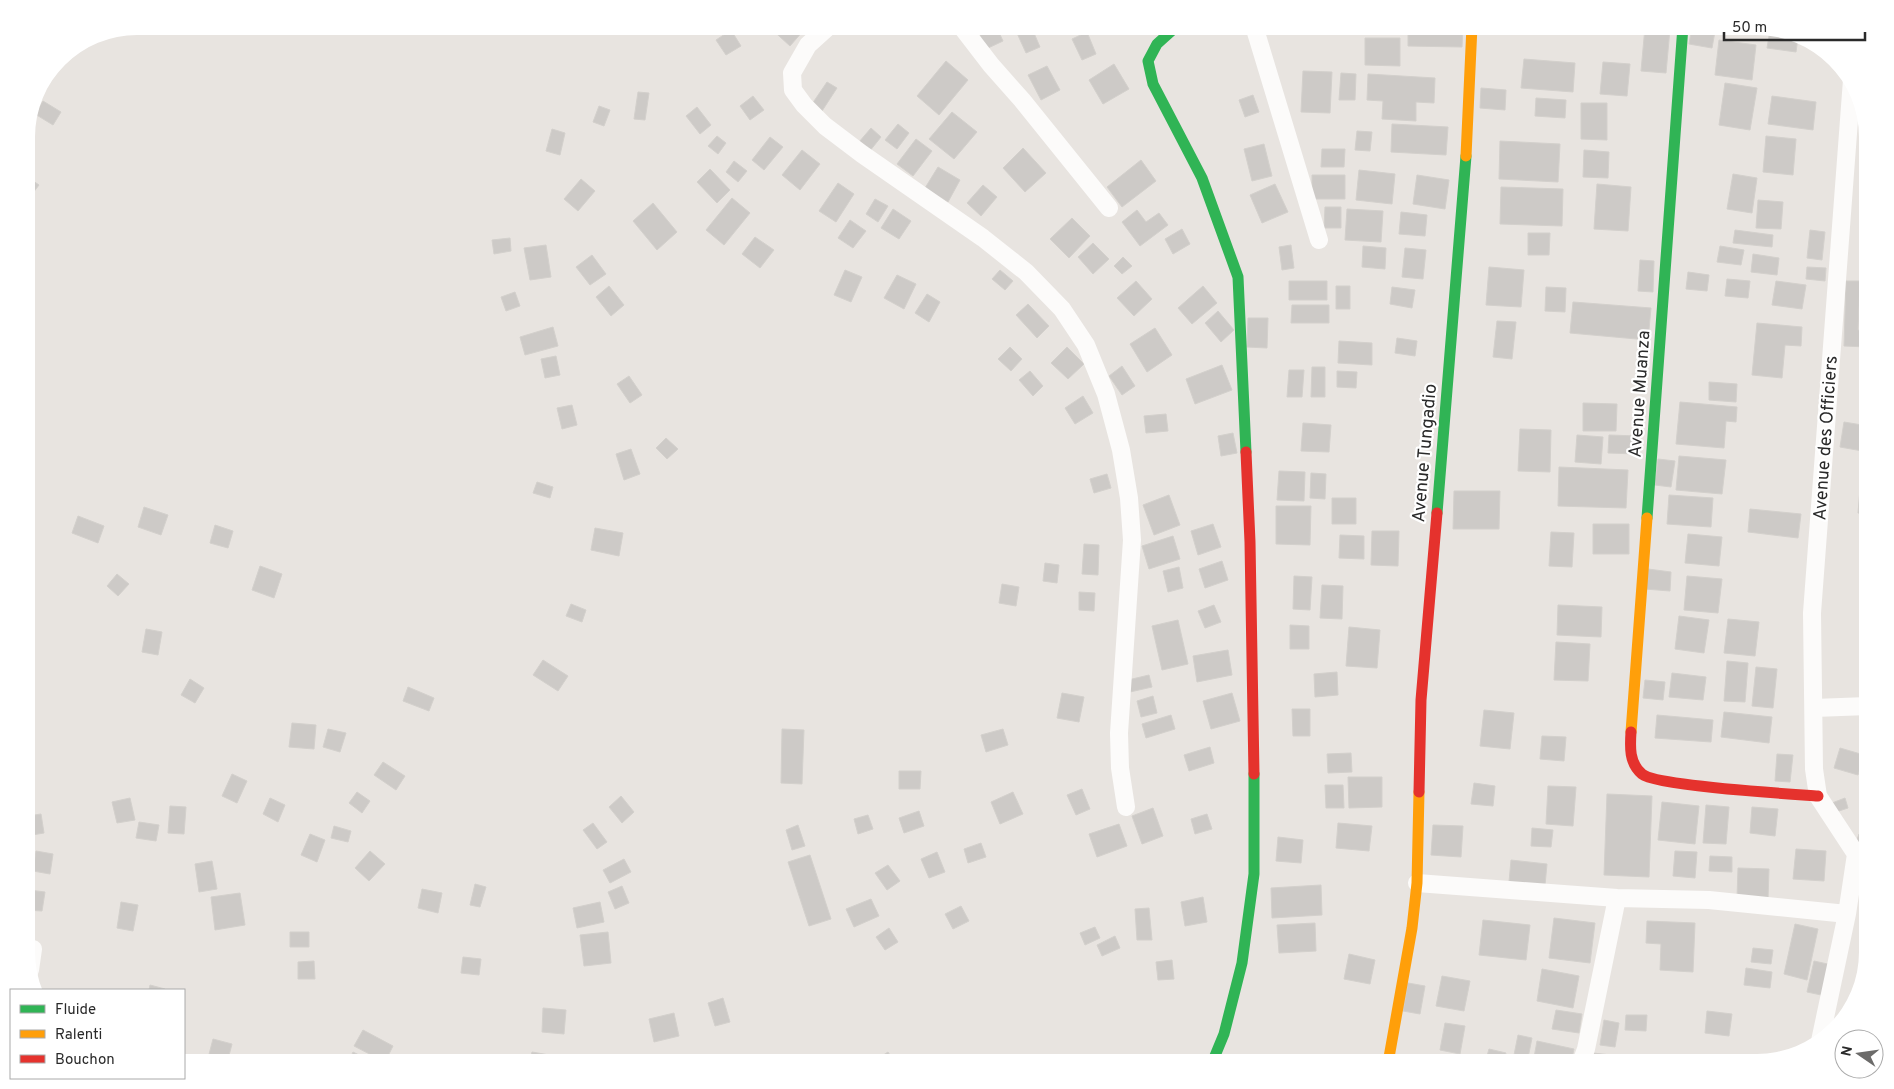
<svg xmlns="http://www.w3.org/2000/svg" width="1894" height="1089" font-family="Overpass,sans-serif">
  <style>
    .building { fill: #cdcac7; stroke: #d3d0cc }
    .lines { fill: none; stroke-linecap: round; stroke-linejoin: round }
    .street { stroke: #fcfbfa; stroke-width: 18 }
    .fast { stroke: #30b455; stroke-width: 11 }
    .slow { stroke: #ff9f0a; stroke-width: 11 }
    .jam { stroke: #e5322d; stroke-width: 11 }
    .labels { text-anchor: middle; stroke-width: 4.5; stroke-linejoin: round; paint-order: stroke }
    .street-label { font-size: 18px; fill: #2a2a2a; stroke: #fff }
  </style>
  <rect width="100%" height="100%" fill="#e8e4e0"/>
  <path class="building" d="M768,26H797L803,31L790,46Z
    M976,26H996L1003,41L986,49Z
    M1026,26H1031L1040,47L1026,53L1016,31Z
    M1283,26H1301V29L1283,28Z
    M1408,26H1463L1462,47L1408,46Z
    M1692,26H1716L1712,48L1689,44Z
    M1731,26L1761,27L1760,34L1731,31Z
    M1645,27L1670,29L1666,73L1641,71Z
    M731,30L741,46L726,55L716,40Z
    M1770,30L1798,37L1796,52L1767,48Z
    M1087,32L1096,54L1082,60L1072,39Z
    M1365,38H1400V66L1365,65Z
    M1719,40L1756,45L1752,80L1715,75Z
    M1524,59L1575,63L1573,92L1521,88Z
    M946,61L968,80L939,115L917,96Z
    M1603,62L1630,64L1627,96L1600,94Z
    M1114,64L1129,89L1103,104L1089,80Z
    M1047,66L1060,90L1041,100L1028,75Z
    M1303,71L1332,72L1330,113L1301,112Z
    M1341,73L1356,74L1355,100H1339Z
    M1368,74L1435,78L1434,103L1416,102V121L1382,119L1383,101L1367,100Z
    M827,82L837,88L822,111L812,104Z
    M1725,83L1757,88L1750,130L1719,125Z
    M1481,88L1506,90L1505,110L1480,108Z
    M638,92L649,93L645,120L634,119Z
    M1253,95L1259,112L1245,117L1239,100Z
    M753,96L764,110L750,120L740,106Z
    M1772,96L1816,102L1813,130L1768,124Z
    M1536,98L1566,100L1565,118L1535,116Z
    M43,101L61,112L53,125L35,114Z
    M1581,103H1607V140L1581,139Z
    M599,106L610,110L604,126L593,122Z
    M697,107L711,125L700,134L686,116Z
    M952,112L977,132L954,159L929,139Z
    M898,124L909,133L897,149L885,140Z
    M1392,124L1448,127L1446,155L1391,152Z
    M871,128L881,137L869,152L859,142Z
    M552,129L565,133L560,155L546,151Z
    M1357,131L1372,132L1370,151L1355,150Z
    M717,136L726,143L718,154L708,146Z
    M1766,136L1796,139L1793,175L1763,172Z
    M770,137L783,147L764,170L752,160Z
    M916,139L932,151L913,176L897,164Z
    M1500,141L1560,144L1558,182L1499,179Z
    M1264,144L1272,176L1252,181L1244,149Z
    M1023,148L1046,173L1025,192L1003,168Z
    M1322,149H1345L1344,167H1321Z
    M802,150L820,164L800,190L782,175Z
    M1584,150L1609,152L1608,178L1583,177Z
    M1141,160L1156,181L1122,207L1107,187Z
    M734,161L747,171L738,182L726,172Z
    M938,167L960,180L948,202L925,188Z
    M710,169L730,190L717,203L697,182Z
    M1359,170L1395,174L1392,204L1356,200Z
    M1733,174L1757,178L1752,213L1727,209Z
    M1312,175H1345V199H1312Z
    M1417,175L1449,180L1445,209L1413,204Z
    M26,176L39,185L26,202Z
    M581,179L595,191L578,211L564,199Z
    M838,183L854,194L836,222L819,211Z
    M1275,184L1288,212L1262,223L1250,195Z
    M1597,184L1631,187L1628,231L1594,229Z
    M983,185L997,197L981,216L967,203Z
    M1501,187L1563,189L1562,226L1500,224Z
    M732,198L750,213L724,245L706,230Z
    M875,199L888,206L878,222L866,214Z
    M1758,200L1783,202L1781,229L1756,228Z
    M653,203L677,232L657,250L633,221Z
    M1325,207H1341V228H1324Z
    M893,209L911,221L899,239L881,228Z
    M1347,209L1383,211L1381,242L1345,240Z
    M1137,210L1146,222L1159,213L1168,225L1140,246L1122,222Z
    M1401,212L1427,215L1425,236L1399,234Z
    M1072,218L1090,236L1069,258L1050,239Z
    M850,220L866,231L853,248L838,238Z
    M1182,229L1190,244L1173,254L1165,239Z
    M1735,230L1773,235L1772,247L1733,243Z
    M1810,230L1825,232L1822,260L1807,258Z
    M1528,233H1550L1549,255H1528Z
    M755,237L774,250L760,268L742,254Z
    M510,238L511,251L494,254L492,240Z
    M1093,243L1109,259L1093,274L1078,257Z
    M546,245L551,277L530,280L524,248Z
    M1291,245L1294,268L1282,270L1279,247Z
    M1363,246L1386,248L1385,269L1362,267Z
    M1720,246L1744,250L1741,265L1717,262Z
    M1405,248L1426,250L1423,279L1402,277Z
    M1753,254L1779,258L1777,275L1751,272Z
    M592,255L606,274L590,285L576,267Z
    M1123,257L1132,266L1122,274L1114,266Z
    M1640,260L1654,261L1653,292L1638,291Z
    M1489,267L1524,270L1521,307L1486,305Z
    M1807,267L1826,268L1825,281L1806,279Z
    M845,270L862,277L851,302L834,295Z
    M1000,270L1013,281L1005,290L992,279Z
    M1688,272L1709,275L1707,291L1686,289Z
    M897,275L916,284L904,309L884,298Z
    M1727,279L1750,281L1748,298L1725,296Z
    M1136,281L1152,299L1134,316L1117,298Z
    M1289,281H1327V300H1289Z
    M1776,281L1806,285L1802,309L1772,305Z
    M1846,281H1860L1858,330H1868V347L1844,346Z
    M609,286L624,305L611,316L596,297Z
    M1203,286L1217,303L1192,324L1178,308Z
    M1336,286H1350V309H1336Z
    M1392,287L1415,290L1412,308L1390,304Z
    M1546,287L1566,288L1565,312L1545,311Z
    M515,292L520,306L506,311L501,297Z
    M927,294L940,302L929,322L915,313Z
    M1573,302L1651,308L1648,340L1570,333Z
    M1028,304L1049,326L1037,338L1016,315Z
    M1292,305H1329V323H1291Z
    M1218,311L1234,330L1221,342L1205,323Z
    M1248,318H1268L1267,348L1247,347Z
    M1497,321L1516,322L1512,359L1493,357Z
    M1757,323L1802,327L1801,346L1785,345L1782,378L1752,375Z
    M553,327L558,346L525,355L520,337Z
    M1155,328L1172,355L1147,372L1130,344Z
    M1397,338L1417,341L1415,356L1395,353Z
    M1339,341L1372,343V365L1338,363Z
    M1010,347L1022,359L1011,371L998,359Z
    M1067,347L1084,364L1068,379L1051,363Z
    M556,356L560,375L545,378L541,359Z
    M1222,365L1232,390L1195,404L1186,379Z
    M1122,366L1135,386L1122,395L1109,376Z
    M1312,367H1325V397H1311Z
    M1289,370H1304L1302,397H1287Z
    M1030,371L1043,386L1033,396L1019,380Z
    M1337,371L1357,372L1356,388L1337,387Z
    M629,376L642,395L630,403L617,384Z
    M1709,382L1737,384L1736,402L1709,400Z
    M1083,396L1093,413L1075,424L1065,408Z
    M1680,402L1737,407L1736,422L1726,421L1724,448L1676,444Z
    M1583,403L1617,404L1616,431H1583Z
    M572,405L577,425L562,429L557,408Z
    M1166,414L1168,431L1146,433L1144,416Z
    M1844,422L1868,426V452L1840,447Z
    M1303,423L1331,425L1329,452L1301,451Z
    M1520,429L1551,430L1550,472L1518,471Z
    M1233,433L1237,453L1221,456L1218,436Z
    M1577,435L1603,437L1601,464L1575,462Z
    M1609,435L1638,436L1637,454L1608,453Z
    M666,438L678,449L667,459L656,448Z
    M631,449L640,474L624,480L616,454Z
    M1679,456L1726,460L1722,494L1676,490Z
    M1658,459L1675,461L1671,487L1655,485Z
    M1559,467L1628,470L1626,508L1558,506Z
    M1279,471L1305,472L1304,501L1277,500Z
    M1311,473L1326,474L1325,499L1310,498Z
    M1107,474L1111,488L1094,493L1090,479Z
    M537,482L553,487L550,498L533,493Z
    M1860,489L1868,490V514L1858,513Z
    M1454,491H1500L1499,529H1453Z
    M1169,495L1180,525L1154,535L1143,505Z
    M1669,495L1713,498L1711,527L1667,524Z
    M1332,498H1356V524H1332Z
    M1276,506H1311L1310,545L1276,544Z
    M144,507L168,515L161,535L138,527Z
    M1750,509L1801,514L1798,538L1748,532Z
    M78,516L104,526L98,543L72,533Z
    M1213,524L1221,547L1198,555L1191,531Z
    M1593,524H1629V554H1593Z
    M1865,524H1868V535H1865Z
    M215,525L233,531L228,548L210,543Z
    M595,528L623,533L619,556L591,550Z
    M1372,531H1399L1398,566L1371,565Z
    M1551,532L1574,533L1572,567L1549,566Z
    M1688,534L1722,537L1719,566L1685,563Z
    M1340,535L1364,536V559L1339,558Z
    M1173,536L1180,559L1149,569L1142,546Z
    M1084,544L1099,545L1098,575L1082,574Z
    M1222,561L1228,580L1205,588L1199,569Z
    M1045,563L1059,565L1057,583L1043,581Z
    M260,566L282,574L274,598L252,590Z
    M1179,567L1183,588L1168,592L1163,571Z
    M1648,569L1671,572L1670,591L1645,589Z
    M117,574L129,584L118,596L107,586Z
    M1294,576L1312,577L1310,610L1293,609Z
    M1687,576L1722,579L1718,613L1684,610Z
    M1002,584L1019,587L1016,606L999,603Z
    M1322,585L1343,586L1342,619L1320,618Z
    M1079,592L1095,593L1094,611L1079,610Z
    M1864,593H1868V641H1862Z
    M571,604L586,610L582,622L566,616Z
    M1214,605L1221,622L1205,628L1198,611Z
    M1558,605L1602,607L1601,637L1557,635Z
    M1679,616L1709,620L1704,653L1675,649Z
    M1728,619L1759,622L1755,656L1724,653Z
    M1178,620L1188,664L1162,670L1152,626Z
    M1290,625L1309,626V649H1290Z
    M1349,627L1380,630L1377,668L1346,666Z
    M146,629L162,632L158,655L142,652Z
    M1556,642L1590,644L1588,681L1554,680Z
    M1228,650L1232,675L1197,682L1193,656Z
    M543,660L568,676L558,691L533,675Z
    M1727,661L1748,663L1745,702L1724,701Z
    M1756,667L1777,669L1773,708L1752,706Z
    M1337,672L1338,695L1315,697L1314,674Z
    M1672,673L1706,677L1703,700L1669,697Z
    M1149,675L1152,687L1130,692L1128,680Z
    M190,679L204,688L195,703L181,695Z
    M1645,680L1665,682L1663,700L1643,698Z
    M408,687L434,698L429,711L403,701Z
    M1062,693L1084,697L1079,722L1057,718Z
    M1232,693L1240,721L1211,729L1203,701Z
    M1153,696L1157,713L1141,717L1137,701Z
    M1292,709H1310V736H1293Z
    M1484,710L1514,713L1510,749L1480,746Z
    M1724,712L1772,717L1769,743L1721,737Z
    M1171,715L1175,729L1146,738L1142,724Z
    M1657,715L1713,720L1711,742L1655,738Z
    M292,723L316,725L314,749L289,747Z
    M328,729L346,733L340,752L323,747Z
    M782,729L804,730L802,784L781,783Z
    M1003,729L1008,745L986,752L981,735Z
    M1542,736L1566,737L1564,761L1540,759Z
    M1210,747L1214,763L1189,771L1184,755Z
    M1840,748L1864,755L1858,775L1834,768Z
    M1351,753L1352,772L1328,773L1327,754Z
    M1777,754L1793,755L1790,782L1775,781Z
    M383,762L405,776L396,790L374,775Z
    M899,771H921L920,789H899Z
    M232,774L247,781L237,803L222,796Z
    M1348,777H1382V807L1349,808Z
    M1474,783L1495,786L1493,806L1471,804Z
    M1325,785H1343L1344,808H1326Z
    M1548,786L1576,787L1573,826L1546,824Z
    M1082,789L1090,809L1076,815L1067,795Z
    M357,792L370,801L362,813L349,803Z
    M1013,792L1023,814L1000,824L991,802Z
    M1607,794L1652,796L1649,877L1604,875Z
    M621,796L634,812L622,823L609,807Z
    M130,798L135,820L117,823L112,802Z
    M270,798L285,805L278,822L263,814Z
    M1845,798L1848,808L1836,812L1832,803Z
    M1662,802L1699,806L1695,844L1658,840Z
    M1706,805L1729,807L1726,844L1703,843Z
    M170,806L186,807L184,834L168,833Z
    M1752,807L1778,809L1775,836L1750,833Z
    M1153,808L1163,836L1142,844L1132,816Z
    M919,811L924,826L904,833L899,818Z
    M41,814L44,833L32,835L28,816Z
    M1207,814L1212,829L1195,834L1191,819Z
    M868,815L873,829L858,834L854,819Z
    M139,822L159,825L156,841L136,838Z
    M593,823L607,842L597,849L583,830Z
    M1338,823L1372,826L1369,851L1336,848Z
    M1119,824L1127,846L1097,857L1089,834Z
    M798,825L805,846L792,850L786,830Z
    M1433,825L1463,826L1461,857L1431,855Z
    M334,826L351,831L348,842L331,838Z
    M1532,828L1553,830L1551,847L1531,846Z
    M310,834L325,840L317,862L301,855Z
    M1859,834L1868,837V849L1855,845Z
    M1278,837L1303,840L1301,863L1276,861Z
    M981,843L986,857L968,863L964,849Z
    M1796,849L1826,851L1824,881L1793,879Z
    M36,851L53,854L50,874L33,871Z
    M370,851L385,864L369,881L355,868Z
    M1675,851L1697,852L1695,878L1673,876Z
    M937,852L945,872L929,878L921,859Z
    M810,855L831,919L809,926L788,862Z
    M1710,856L1732,857V872L1709,871Z
    M624,859L631,872L610,883L603,870Z
    M1511,860L1547,864L1545,885L1509,882Z
    M212,861L217,889L199,892L195,864Z
    M888,865L900,881L887,890L875,873Z
    M1738,868L1769,869L1768,899L1737,898Z
    M475,884L486,887L480,907L470,905Z
    M1321,885L1322,915L1272,918L1271,888Z
    M622,886L629,903L615,909L608,892Z
    M422,889L442,893L438,913L418,908Z
    M29,890L45,892L42,911L26,910Z
    M240,893L245,925L215,930L211,897Z
    M1203,897L1207,922L1185,926L1181,902Z
    M871,899L879,916L854,927L846,909Z
    M121,902L138,905L133,931L117,928Z
    M600,902L604,922L577,928L573,908Z
    M961,906L969,921L953,929L945,914Z
    M1149,908L1152,940H1137L1135,909Z
    M1554,918L1595,923L1590,963L1549,958Z
    M1483,920L1530,925L1526,960L1479,955Z
    M1647,921L1695,923L1693,972L1660,970L1661,944L1646,943Z
    M1315,923L1316,951L1279,953L1277,925Z
    M1795,924L1818,929L1807,980L1784,974Z
    M1095,927L1100,938L1085,945L1080,933Z
    M889,928L898,942L885,950L876,937Z
    M290,932H309V947H290Z
    M608,932L611,963L584,966L580,935Z
    M1115,936L1120,948L1102,956L1097,945Z
    M1753,948L1773,950L1771,964L1751,962Z
    M1349,954L1375,960L1370,984L1344,979Z
    M463,957L481,959L479,975L461,973Z
    M1172,960L1174,979L1158,980L1156,962Z
    M314,961L315,979H298V962Z
    M1814,961L1832,965L1826,996L1807,992Z
    M1746,968L1772,972L1770,988L1744,985Z
    M1542,969L1579,976L1573,1008L1537,1001Z
    M1442,976L1470,981L1464,1011L1436,1006Z
    M1408,983L1425,986L1420,1014L1403,1011Z
    M150,985L165,989V990H149Z
    M723,998L730,1022L715,1026L708,1003Z
    M543,1008L566,1010L564,1034L542,1032Z
    M1556,1010L1582,1014L1579,1033L1552,1029Z
    M1707,1011L1732,1014L1729,1036L1705,1033Z
    M674,1013L679,1036L654,1042L649,1019Z
    M1626,1015H1647L1646,1031L1625,1030Z
    M1604,1020L1619,1023L1615,1047L1600,1045Z
    M1445,1023L1465,1026L1460,1054L1440,1050Z
    M363,1030L393,1046L385,1062L354,1046Z
    M1518,1035L1532,1038L1527,1063L1513,1060Z
    M213,1039L232,1044L227,1063L207,1062Z
    M1537,1041L1574,1049L1571,1063H1533Z
    M1489,1049L1506,1053L1503,1063H1485Z
    M353,1052L371,1061L370,1063H348Z
    M532,1052L555,1056L554,1063H529Z
    M888,1052L895,1063H871Z
    M1593,1053L1629,1057V1063H1592Z
    M569,1058L589,1061V1063H568Z"/>
  <g class="lines">
    <path class="street" d="M829,26L808,45L792,73L793,90L804,105L825,126L862,154L983,238L1026,272L1062,309L1086,345L1106,394L1121,450L1129,498L1132,540L1119,733L1120,768L1126,807
      M961,26L991,65L1022,100L1109,208
      M1254,26L1319,240
      M1852,80L1812,613L1814,769L1818,796L1856,854L1868,857
      M1814,708L1868,706
      M1417,883L1617,898L1709,900L1847,914
      M30,970L33,949
      M1820,1041L1847,914L1856,854
      M1581,1063L1586,1049L1617,898"/>
    <path class="fast" d="M1177,26L1157,44L1148,61L1153,84L1202,178L1238,277L1246,452
      M1437,513L1466,156
      M1647,518L1683,26
      M1212,1063L1224,1034L1242,963L1254,874V774"/>
    <path class="slow" d="M1466,156L1472,26
      M1631,732L1647,518
      M1388,1063L1412,928L1417,883L1419,792"/>
    <path class="jam" d="M1246,452L1250,542L1254,774
      M1631,732C1630,747 1629,763 1642,774C1656,786 1791,794 1818,796
      M1419,792L1421,700L1437,513"/>
  </g>
  <g class="labels">
    <g class="street-label">
      <text transform="translate(1639 394) rotate(-86)" y="6">Avenue Muanza</text>
      <text transform="translate(1825 438) rotate(-86)" y="6">Avenue des Officiers</text>
      <text transform="translate(1424 453) rotate(-85)" y="6">Avenue Tungadio</text>
    </g>
  </g>
  <path d="M0 0H1894V1089H0ZM137 35H1757A102 102 0 0 1 1859 137V952A102 102 0 0 1 1757 1054H137A102 102 0 0 1 35 952V137A102 102 0 0 1 137 35Z" fill="#fff" fill-rule="evenodd"/>
  <rect x="10" y="989" width="175" height="90" fill="#ffffff" stroke="#aaaaaa"/>
  <rect x="20" y="1005" width="25" height="8" fill="#30b455" stroke="#aaaaaa"/>
  <text x="55" y="1014" font-size="15" fill="#2a2a2a">Fluide</text>
  <rect x="20" y="1030" width="25" height="8" fill="#ff9f0a" stroke="#aaaaaa"/>
  <text x="55" y="1039" font-size="15" fill="#2a2a2a">Ralenti</text>
  <rect x="20" y="1055" width="25" height="8" fill="#e5322d" stroke="#aaaaaa"/>
  <text x="55" y="1064" font-size="15" fill="#2a2a2a">Bouchon</text>
  <g transform="translate(1859 1054) rotate(283)"><circle r="24" fill="#ffffff" stroke="#aaaaaa"/>
  <path d="M0-4L9 19L0 12L-9 19Z" fill="#6c6b6a"/>
  <text y="-8" font-size="14" font-weight="bold" text-anchor="middle" fill="#2a2a2a">N</text>
  </g>
  <path d="M1724 32v8h141v-8" fill="none" stroke="#2a2a2a" stroke-width="2.5"/>
  <text x="1732" y="32" font-size="15" fill="#2a2a2a" stroke="#ffffff" stroke-width="4" paint-order="stroke">50 m</text>
</svg>
